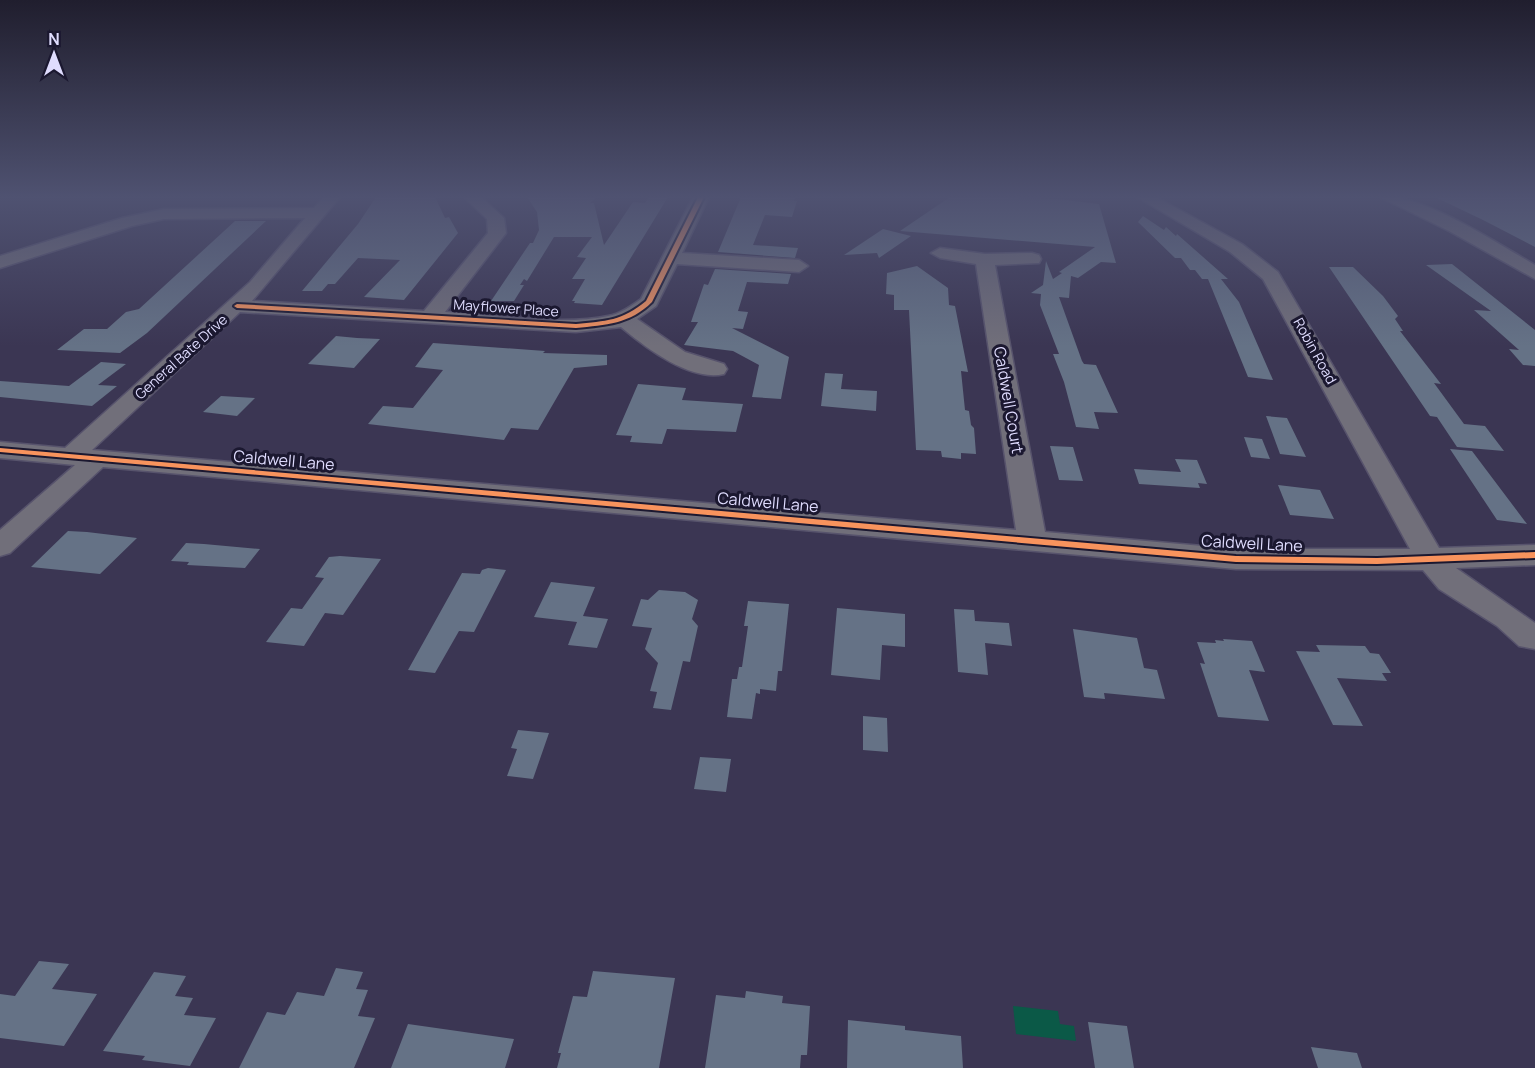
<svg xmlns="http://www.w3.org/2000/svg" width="1535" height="1068" font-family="Manrope,sans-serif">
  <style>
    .water { fill: #0b5947 }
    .building { fill: #657286 }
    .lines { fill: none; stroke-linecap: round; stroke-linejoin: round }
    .minor-casing { stroke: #57536c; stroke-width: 3 }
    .minor { fill: #716f7a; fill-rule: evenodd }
    .cycleway-casing { stroke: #1b1830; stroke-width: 4 }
    .cycleway { fill: #f8935d; fill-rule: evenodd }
    .labels { text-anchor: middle; stroke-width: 6; stroke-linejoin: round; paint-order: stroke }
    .far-street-label { font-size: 14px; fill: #dfdcfe; stroke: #1b1830 }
    .street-label { font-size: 16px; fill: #dfdcfe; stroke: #1b1830 }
  </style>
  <rect width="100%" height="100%" fill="#3b3653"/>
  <path class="water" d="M1013,1006L1058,1011L1060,1024L1074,1026L1076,1041L1016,1034Z"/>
  <path class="building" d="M376,197H435L445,218L449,217L458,233L404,300L364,297L400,260L358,258L335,284H328L322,291H302L358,224Z
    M527,197H597L590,203H594L604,245L633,202L645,203L649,197H668L602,305L574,303L575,301H572L585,279H572L586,258L577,257L592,237H554L527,281L524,279L520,285H524L514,301H491L530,243H533L539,230L537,212Z
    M741,197H795L794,201H797L792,217L765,215L753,245L798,248L795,258L718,252Z
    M950,197L1057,199L1099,204L1116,263L1101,262L1078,278L1071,276L1069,298L1059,297L1082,361L1084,364L1096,365L1118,413L1094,412L1099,429L1076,427L1064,382L1053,354H1059L1040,305L1041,294L1031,293L1043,285L1046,261L1053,279L1062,273L1059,272L1095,247L900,231Z
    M1435,197H1535V247L1483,220Z
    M1143,216L1164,230L1166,227L1176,236L1177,234L1228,279H1221L1239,302L1273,380L1248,377L1208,279H1202L1195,270H1190L1181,258H1175L1138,222Z
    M235,221H266L147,333L120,353L57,350L84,329H107L126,312L139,309Z
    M883,229L911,236L879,258L877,253L844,255Z
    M1452,264L1535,330V366L1523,365L1509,349L1519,350L1474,310L1491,311L1426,265Z
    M917,266L948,288L949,305L955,306L968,372L961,371L965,410L969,411L971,425L974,428L976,454L961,453V459L942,457L941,451L916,450L909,310H894V295L886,294L887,273Z
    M1329,267H1353L1383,296L1398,316L1395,319L1403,331H1400L1441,384L1434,383L1464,424L1485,426L1504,451L1457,447L1437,417L1430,416Z
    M715,269L791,274L788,284L747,282L738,311L748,312L743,329L732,328L789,357L781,399L752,397L759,365L733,351L684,345L698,322H691L704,284L708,285Z
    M336,336L357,338L380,339L354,368L308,364Z
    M433,343L545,351L543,353L607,355V365L574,368L538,430L511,428L504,440L368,424L383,406L413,408L443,370L415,367Z
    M101,362L126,364L98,385L117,386L92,406L0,397V381L69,386Z
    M825,373L843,374L841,389L877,391L876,411L821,406Z
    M638,384L686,388L682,400L743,404L736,432L667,429L662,444L630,442L632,436L616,435Z
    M221,396L255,398L237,416L203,412Z
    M1266,416L1287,418L1306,457L1280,454Z
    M1244,437L1262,439L1270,459L1251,457Z
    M1050,446L1073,447L1083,481L1059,480Z
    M1450,449L1472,451L1527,524L1497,520Z
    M1175,459L1197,460L1207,484L1198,483L1200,488L1139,484L1134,469L1181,472Z
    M1278,485L1320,490L1334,519L1290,515Z
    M68,531L87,532L137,538L100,574L31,567Z
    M186,543L204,544L260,549L245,568L187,565L189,562L171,561Z
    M340,556L381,559L343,615L325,613L304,646L266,642L291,608L302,609L324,578L315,577L329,557Z
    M488,568L506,570L474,632L459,631L435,673L408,670L462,573L480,574L482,570Z
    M551,582L595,587L583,616L608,619L597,648L568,645L577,622L534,617Z
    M659,590L685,592L698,600L692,619L698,626L690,662L683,661L671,710L653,708L657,692L650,691L658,663L645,649L652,628L632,626L641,599L648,600Z
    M748,601L789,604L782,671H778L776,691L760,689V694L756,693L752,719L727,717L732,679H737L739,667H742L748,626H744Z
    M837,608L905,614V647L882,645L880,680L831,675Z
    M954,609L974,610L975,621L1009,623L1012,646L985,643L988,675L958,672Z
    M1073,629L1137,638L1144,668L1157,670L1165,699L1104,693L1105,699L1084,697Z
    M1223,639L1252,641L1265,672L1249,670L1269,721L1218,717L1200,663L1205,664L1197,642L1216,643L1215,640L1224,641Z
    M1316,645L1365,646L1370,653L1379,654L1391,673H1382L1387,681L1337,678L1363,726L1333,725L1296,651L1320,652Z
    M863,716L887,718L888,752L863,750Z
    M518,730L549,733L533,779L507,776L517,749L511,748Z
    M700,757L731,759L726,792L694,789Z
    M39,961L69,964L52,989L97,994L64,1046L0,1038V994L15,996Z
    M336,968L363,972L356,989L368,990L358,1016L375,1018L354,1068H239L267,1012L285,1015L297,992L324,996Z
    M593,971L675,978L659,1068H557L561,1053H558L573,996L587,997Z
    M154,972L186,976L175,996L193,998L184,1015L216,1018L190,1066L142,1060L145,1056L103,1051Z
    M746,991L783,996L782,1003L810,1006L807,1055H801L800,1068H705L716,995L745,998Z
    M848,1020L905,1026V1030L961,1036L963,1068H847Z
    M1088,1022L1127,1026L1134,1068H1095Z
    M408,1024L514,1039L505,1068H391Z
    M1311,1047L1357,1053L1362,1068H1318Z"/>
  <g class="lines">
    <defs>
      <path id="minor" d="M324,197H340L252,301L424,311L488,233L487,219L464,197H481L504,218L506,233L445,312C492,315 564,326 608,316C620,314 631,306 641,299L693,197H709L682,253L799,260L808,266L799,272L677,264L656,306L637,319L685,352L724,364L727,369L724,374C690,382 645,347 621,327L576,332L240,312L92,450L1016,530L976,264L940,258L931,253L940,248L985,254L1032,253L1039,255L1041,259L1039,263L995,265L1045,532L1236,549H1410L1263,279L1230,252L1137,197H1156L1242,244L1278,272L1439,548L1535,545V565L1456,568L1535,623V649L1519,646L1497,626L1439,589L1423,570L1236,569L103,467L10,553L0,556V530L75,465L0,458V442L65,448L250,282L305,218L164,219L132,226L0,268V256L122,218L164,209L314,208Z
        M1380,197C1421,192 1498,244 1535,265V279L1449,231Z"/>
    </defs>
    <use href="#minor" class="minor-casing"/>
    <use href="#minor" class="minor"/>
    <defs>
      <path id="cycleway" d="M698,197H704L652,302C630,324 606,325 576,328L237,308L234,306L237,304L576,324C606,321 622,321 646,301Z
        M0,448L1236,556L1377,558L1535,552V558L1377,564L1236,562L0,452Z"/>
    </defs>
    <use href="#cycleway" class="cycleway-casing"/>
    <use href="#cycleway" class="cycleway"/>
  </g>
  <linearGradient id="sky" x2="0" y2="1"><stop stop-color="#201e2e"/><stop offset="0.57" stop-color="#4f5271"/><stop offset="1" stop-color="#4f5271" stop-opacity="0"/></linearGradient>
  <rect width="1535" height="346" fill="url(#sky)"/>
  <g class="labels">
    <g class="far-street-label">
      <text transform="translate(506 308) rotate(4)" y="5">Mayflower Place</text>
      <text transform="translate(1315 351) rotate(61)" y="5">Robin Road</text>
      <text transform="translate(181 357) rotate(-42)" y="5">General Bate Drive</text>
    </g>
    <g class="street-label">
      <text transform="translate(1009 400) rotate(80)" y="6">Caldwell Court</text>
      <text transform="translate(284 460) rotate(5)" y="6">Caldwell Lane</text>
      <text transform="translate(768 502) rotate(5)" y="6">Caldwell Lane</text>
      <text transform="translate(1252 543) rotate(3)" y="6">Caldwell Lane</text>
    </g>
  </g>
  <g transform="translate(54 54)" stroke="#1b1830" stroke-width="4.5" paint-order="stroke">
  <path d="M0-4.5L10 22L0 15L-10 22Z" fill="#dfdcfe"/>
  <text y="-9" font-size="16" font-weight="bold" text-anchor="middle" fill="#dfdcfe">N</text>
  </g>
</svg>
